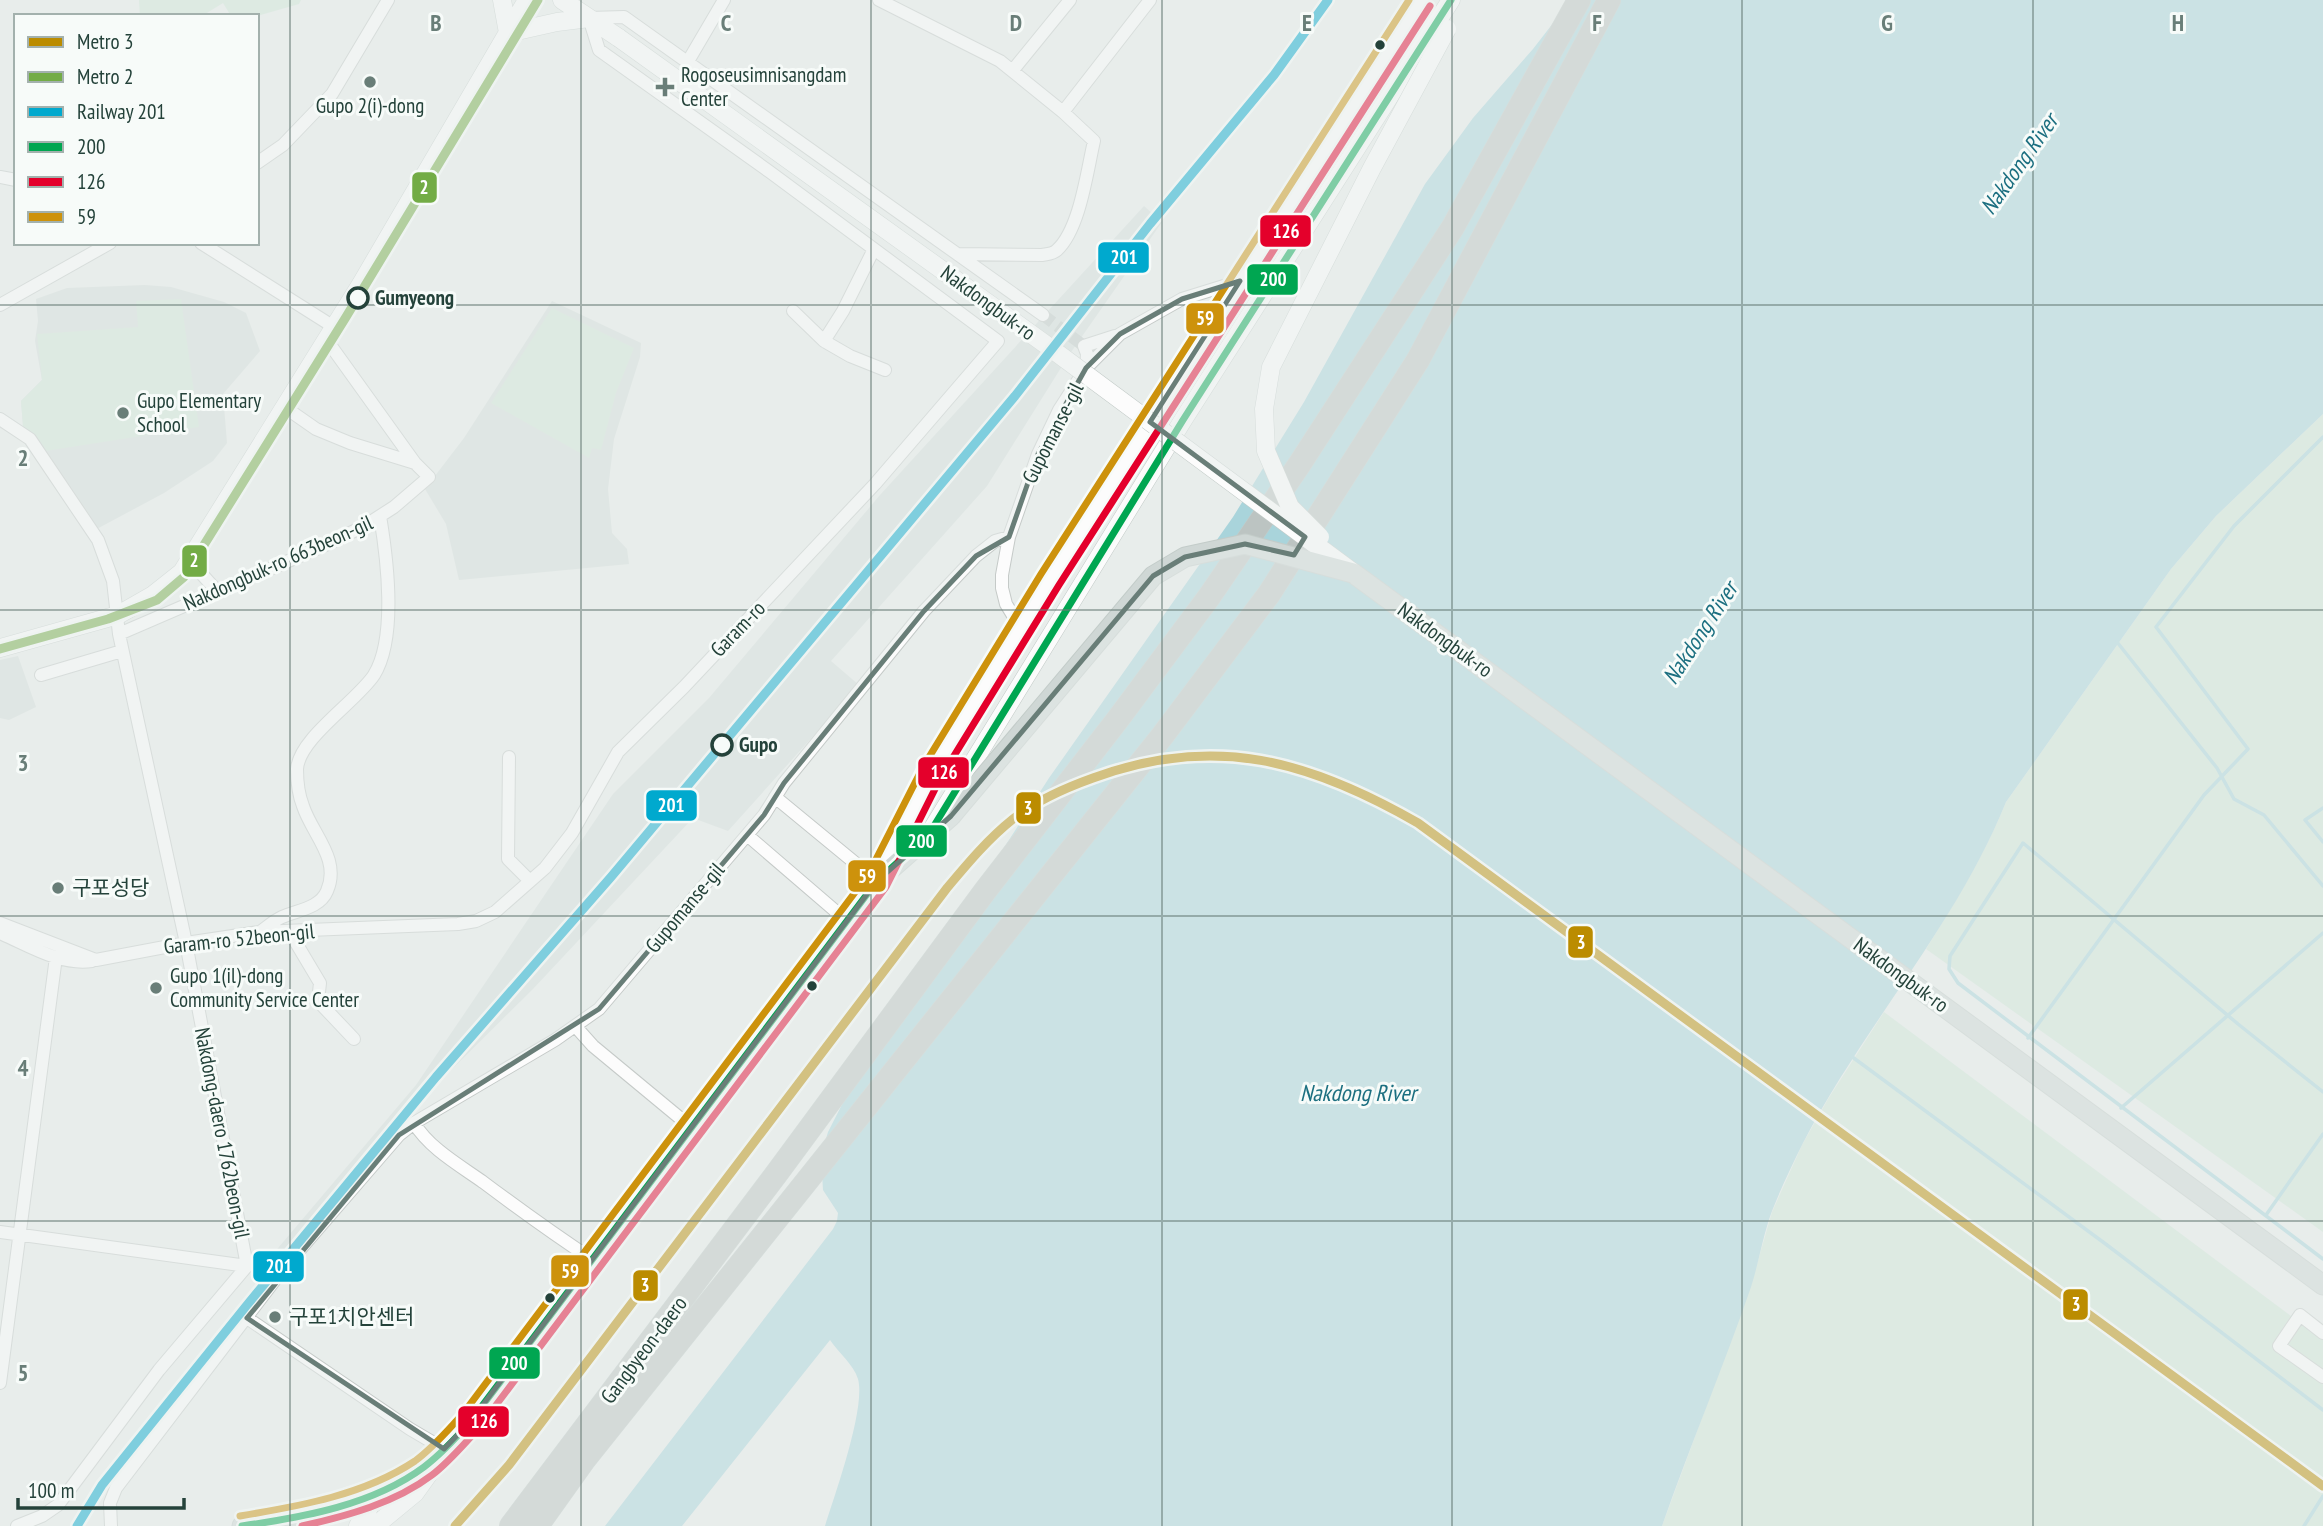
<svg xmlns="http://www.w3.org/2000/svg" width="2323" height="1526" font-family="'PT Sans Narrow','Noto Sans KR',sans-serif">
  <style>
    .built { fill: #d6dedb }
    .green { fill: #d1e6d8 }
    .water { fill: #a9d4db }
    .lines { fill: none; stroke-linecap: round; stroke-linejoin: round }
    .stream { stroke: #a9d4db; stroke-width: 3.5 }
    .street-tunnel { stroke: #c1cbc8; stroke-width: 12; stroke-dasharray: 12 6; stroke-linecap: butt }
    .street-casing { stroke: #c5cac8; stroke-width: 14 }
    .secondary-casing { stroke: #c3cbc8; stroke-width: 19 }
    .primary-casing { stroke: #c3ccc9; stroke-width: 21 }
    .highway-casing { stroke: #c3ccc9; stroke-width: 24 }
    .street { stroke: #fcfcfc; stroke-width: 12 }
    .secondary { stroke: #fcfcfc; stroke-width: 18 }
    .primary { stroke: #cfd7d5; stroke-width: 19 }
    .highway { stroke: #bcc4c2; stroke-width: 23 }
    .secondary-bridge-casing { stroke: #c3cbc8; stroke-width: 19; stroke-linecap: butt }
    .primary-bridge-casing { stroke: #c3ccc9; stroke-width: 21; stroke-linecap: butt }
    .secondary-bridge { stroke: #fcfcfc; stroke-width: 18 }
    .primary-bridge { stroke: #cfd7d5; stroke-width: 19 }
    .bus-1-casing { stroke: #f7fbf9; stroke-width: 12 }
    .bus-2-casing { stroke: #f7fbf9; stroke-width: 12 }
    .bus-3-casing { stroke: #f7fbf9; stroke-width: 12 }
    .bus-1 { stroke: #00a651; stroke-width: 7 }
    .bus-2 { stroke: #e4002b; stroke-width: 7 }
    .bus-3 { stroke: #cd920c; stroke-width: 7 }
    .rail-1-casing { stroke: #f7fbf9; stroke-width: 14 }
    .rail-1 { stroke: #00a9ce; stroke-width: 9 }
    .metro-1-casing { stroke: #f7fbf9; stroke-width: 14 }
    .metro-2-casing { stroke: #f7fbf9; stroke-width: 14 }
    .metro-1 { stroke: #bb8c00; stroke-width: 9 }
    .metro-2 { stroke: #73ac46; stroke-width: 9 }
    .marked { fill: none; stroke: #697e78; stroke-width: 5; stroke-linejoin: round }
    .grid { fill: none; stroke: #697e78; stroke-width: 2; stroke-opacity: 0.55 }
    .bus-dot { fill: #24423a; stroke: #f7fbf9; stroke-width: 2.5 }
    .poi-dot { fill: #697e78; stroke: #f7fbf9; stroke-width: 2.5 }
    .stop-dot { fill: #f7fbf9; stroke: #24423a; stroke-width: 3.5 }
    .labels { text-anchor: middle; stroke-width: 6; stroke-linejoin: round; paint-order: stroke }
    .poi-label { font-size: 21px; fill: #24423a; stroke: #f7fbf9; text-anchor: start }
    .stop-label { font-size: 21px; font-weight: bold; fill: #24423a; stroke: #f7fbf9; text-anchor: start }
    .street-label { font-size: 21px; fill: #24423a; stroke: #f7fbf9 }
    .water-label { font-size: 23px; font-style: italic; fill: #1c6f80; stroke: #f7fbf9 }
    .grid-label { font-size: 23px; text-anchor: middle; font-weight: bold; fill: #697e78; stroke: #f7fbf9; stroke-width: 6; stroke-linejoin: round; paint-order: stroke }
    .line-badge { stroke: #f7fbf9; stroke-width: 2.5 }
    .badge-label { font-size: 19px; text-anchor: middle; font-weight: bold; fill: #fff }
  </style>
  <rect width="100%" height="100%" fill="#e8edeb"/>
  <path class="built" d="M1144,206L1162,222L1069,355L987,486L831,661L859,685L728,831L693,818L533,989L438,1083L275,1280L262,1267L416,1085L613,794L709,698L880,495Z
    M145,285L171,287L224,302L246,313L260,351L223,394L227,443L213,461L164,493L93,531L23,426L21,401L42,380L35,341L38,321L36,299L67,288Z
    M552,301L641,343L640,357L614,439L608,489L612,533L627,549L629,564L459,580L446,524L425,489L464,438Z
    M18,656L36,707L9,720L0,718V660Z"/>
  <path class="green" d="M139,0H301L299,4L257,16H231L223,3L202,16H140Z
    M181,299L199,427L46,451L23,426L21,401L42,380L37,334L138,327L136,301Z
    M552,308L634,348L616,393L601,450L592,448L589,458L491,403Z
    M2323,414V1232L1926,949C1956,901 1985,854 2006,802L2171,569L2216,516Z
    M1884,1012L2323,1340V1526H1662L1751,1285L1772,1212L1802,1145L1828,1099Z"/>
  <path class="water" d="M1571,0H2323V414L2216,516L2171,569L2006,802C1956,926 1864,1025 1803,1143C1792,1165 1781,1188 1772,1211C1763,1235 1759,1262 1751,1287C1723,1368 1690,1446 1662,1526H825C835,1494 866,1408 858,1379C854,1365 838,1352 830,1340L682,1526H605L833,1229L837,1221L838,1213L823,1190L821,1156L828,1132L858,1073L1049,778L1233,517L1304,402L1425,184L1473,118L1533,49Z"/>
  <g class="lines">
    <path class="stream" d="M2117,642L2217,768L2234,799L2264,815L2323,886
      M2323,808L2305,820L2323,842
      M2028,1038L2204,795L2248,749L2156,627L2234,526L2323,437
      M1851,1056L2107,1245L2323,1410
      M2323,1092L2238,1024L2023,843L1950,956L1949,969L1958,983L2323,1259
      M2121,1108L2323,933
      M2266,1215L2323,1134
      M2304,1526L2323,1496"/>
    <path class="street-tunnel" d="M1043,315L1084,346"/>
    <defs>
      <path id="street" d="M879,0L1000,61L1063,112L1094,141C1087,171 1080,229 1057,250C1053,254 1048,254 1042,255L958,254
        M687,63L724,0
        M1013,70L1070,0
        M1063,112L1150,0
        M257,163L283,145L332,94L388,0
        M0,177L16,180
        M201,243L334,327
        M0,305L110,243
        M793,311L824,341L843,311L874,249
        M824,341L850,356L885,370
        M1086,368L1087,354L1084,346L1115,336
        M283,406L316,429L350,443L415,463
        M0,419L30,439L98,540L113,581L119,634L186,943L247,1266L159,1370L58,1505L42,1516L17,1526
        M189,560L217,591
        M1020,627L1006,604L1002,588V575L1009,537L1038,454L1059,410L1086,368L1120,334L1182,299L1240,281
        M119,634L330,543L366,525L394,507L429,477L415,463L326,339
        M41,675L122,651
        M509,757L508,859L530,881
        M775,797L877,881
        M747,835L847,921
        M0,923L96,960L186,943L259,932L458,924L476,921L495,912L545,868L572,833L618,752L684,687L875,484L998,341L770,172L599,50L589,18L624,17L1043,315
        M289,931L320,983L318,1001L354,1039
        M260,932C267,927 275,920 282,917C298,910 320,908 327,891C341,859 312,834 303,806C299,796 297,780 297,769C299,738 357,701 374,675C397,638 387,558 380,516
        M0,933C28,945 61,966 92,961
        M576,1027L593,1046L692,1128
        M414,1123C429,1148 459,1165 483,1182C519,1209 555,1235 593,1260
        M0,1232L247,1266
        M247,1318L410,1429L444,1449
        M2323,1333L2300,1315L2279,1346L2323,1377
        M0,1383L56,957
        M111,1526L110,1503L116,1488L284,1268L399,1135L414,1123L555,1040L599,1009L764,815L784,783L924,611L976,556L995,541L1009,537"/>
      <path id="secondary" d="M502,0L508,33
        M562,0L619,38
        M508,33L557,22L589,18
        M0,648L118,615L153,595L182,572L361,284L527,0
        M931,831L1183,420L1451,0
        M879,878L932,772L1050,579L1421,0
        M358,1526L377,1494
        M375,1526L415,1493L440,1458"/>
      <path id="primary" d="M1353,573L2323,1285
        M242,1526C303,1518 369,1504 421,1469C454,1447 480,1409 504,1378L877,881L951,816"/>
      <path id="highway" d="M511,1526L777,1173L985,891L1118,719L1209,597L1299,465L1453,227L1579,0
        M537,1526L584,1460L1163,735L1269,594L1418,360L1609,0"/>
    </defs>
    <use href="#street" class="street-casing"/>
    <use href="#secondary" class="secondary-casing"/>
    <use href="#primary" class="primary-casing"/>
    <use href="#highway" class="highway-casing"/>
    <use href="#street" class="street"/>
    <use href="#secondary" class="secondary"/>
    <use href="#primary" class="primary"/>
    <use href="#highway" class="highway"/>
    <defs>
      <path id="secondary-bridge" d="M619,38L1045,344L1351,571
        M1320,537L1290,507L1266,451L1264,409L1271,367L1372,168L1447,29"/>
      <path id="primary-bridge" d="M951,816L1153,576L1185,557L1245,544L1353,573"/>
    </defs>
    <use href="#secondary-bridge" class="secondary-bridge-casing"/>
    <use href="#primary-bridge" class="primary-bridge-casing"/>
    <use href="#secondary-bridge" class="secondary-bridge"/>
    <use href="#primary-bridge" class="primary-bridge"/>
    <defs>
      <path id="bus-1" d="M242,1526C304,1517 373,1505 424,1467C441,1454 456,1438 470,1422L877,881L929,834L1183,420L1451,0"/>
      <path id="bus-2" d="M302,1526C347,1516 395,1503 432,1475C449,1462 463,1445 478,1429L886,887L941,777L1059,585L1430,6"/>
      <path id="bus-3" d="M240,1516C300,1506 364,1495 415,1461C433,1448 447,1431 462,1415L868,875L923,767L1041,574L1409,0"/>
    </defs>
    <use href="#bus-1" class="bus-1-casing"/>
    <use href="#bus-2" class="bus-2-casing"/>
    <use href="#bus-3" class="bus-3-casing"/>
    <use href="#bus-1" class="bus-1"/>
    <use href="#bus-2" class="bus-2"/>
    <use href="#bus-3" class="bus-3"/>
    <defs>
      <path id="rail-1" d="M77,1526L102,1485L247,1305L436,1077L611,877L1015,396L1150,224L1274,75L1328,0"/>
    </defs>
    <use href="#rail-1" class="rail-1-casing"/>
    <use href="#rail-1" class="rail-1"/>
    <defs>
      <path id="metro-1" d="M455,1526L509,1465L947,888C968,863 988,839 1013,819C1037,800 1065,788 1093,778C1215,733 1310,761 1418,823L2323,1486"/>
      <path id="metro-2" d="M0,649L108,619L157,600L184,577L346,317L538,0"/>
    </defs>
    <use href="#metro-1" class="metro-1-casing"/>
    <use href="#metro-2" class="metro-2-casing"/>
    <use href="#metro-1" class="metro-1"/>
    <use href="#metro-2" class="metro-2"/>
  </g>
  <path d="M0 0H2323V1526H0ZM1240,281L1150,422L1305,537L1294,555L1245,544L1185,557L1153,576L951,816L877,881L470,1422L444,1449L247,1318L399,1135L599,1009L764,815L784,783L924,611L976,556L1009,537L1038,454L1086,368L1120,334L1182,299Z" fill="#e8edeb" fill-opacity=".55" fill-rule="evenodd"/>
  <path class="marked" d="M1240,281L1150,422L1305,537L1294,555L1245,544L1185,557L1153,576L951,816L877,881L470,1422L444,1449L247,1318L399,1135L599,1009L764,815L784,783L924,611L976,556L1009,537L1038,454L1086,368L1120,334L1182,299Z"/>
  <path class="grid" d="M290,0V1526M581,0V1526M871,0V1526M1162,0V1526M1452,0V1526M1742,0V1526M2033,0V1526M0,305H2323M0,610H2323M0,916H2323M0,1221H2323"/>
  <g class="bus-dot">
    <circle cx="1380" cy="45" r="6"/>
    <circle cx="812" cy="986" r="6"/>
    <circle cx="550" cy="1298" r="6"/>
  </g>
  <g class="poi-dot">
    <circle cx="370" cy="82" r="7"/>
    <path d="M661.5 76.5h7v7h7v7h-7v7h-7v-7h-7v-7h7z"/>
    <circle cx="123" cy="413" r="7"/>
    <circle cx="58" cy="888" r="7"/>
    <circle cx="156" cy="988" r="7"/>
    <circle cx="275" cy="1317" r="7"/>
  </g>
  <g class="stop-dot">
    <circle cx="358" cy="298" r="10"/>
    <circle cx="722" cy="745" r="10"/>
  </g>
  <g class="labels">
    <g class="poi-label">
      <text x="681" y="82">Rogoseusimnisangdam<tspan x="681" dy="24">Center</tspan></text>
      <text x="370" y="113" text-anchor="middle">Gupo 2(i)-dong</text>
      <text x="137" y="408">Gupo Elementary<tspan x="137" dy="24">School</tspan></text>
      <text x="72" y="895">구포성당</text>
      <text x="170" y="983">Gupo 1(il)-dong<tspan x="170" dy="24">Community Service Center</tspan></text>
      <text x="289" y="1324">구포1치안센터</text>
    </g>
    <g class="stop-label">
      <text x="375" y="305">Gumyeong</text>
      <text x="739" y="752">Gupo</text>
    </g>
    <g class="street-label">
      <text transform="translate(988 303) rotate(36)" y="7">Nakdongbuk-ro</text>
      <text transform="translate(1053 433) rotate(-63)" y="7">Gupomanse-gil</text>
      <text transform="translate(278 563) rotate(-24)" y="7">Nakdongbuk-ro 663beon-gil</text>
      <text transform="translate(738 629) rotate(-46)" y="7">Garam-ro</text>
      <text transform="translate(1445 640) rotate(36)" y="7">Nakdongbuk-ro</text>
      <text transform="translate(685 908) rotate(-50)" y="7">Gupomanse-gil</text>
      <text transform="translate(239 939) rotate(-6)" y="7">Garam-ro 52beon-gil</text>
      <text transform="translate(1901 975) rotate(36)" y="7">Nakdongbuk-ro</text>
      <text transform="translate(222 1133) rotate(79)" y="7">Nakdong-daero 1762beon-gil</text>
      <text transform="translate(644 1350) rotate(-53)" y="7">Gangbyeon-daero</text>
    </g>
    <g class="water-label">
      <text transform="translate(2019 164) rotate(-55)" y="8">Nakdong River</text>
      <text transform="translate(1700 633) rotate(-57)" y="8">Nakdong River</text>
      <text x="1358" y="1101">Nakdong River</text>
    </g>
  </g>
  <g class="grid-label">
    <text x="436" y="31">B</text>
    <text x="726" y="31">C</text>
    <text x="1016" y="31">D</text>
    <text x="1307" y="31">E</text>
    <text x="1597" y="31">F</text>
    <text x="1887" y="31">G</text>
    <text x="2178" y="31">H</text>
    <text x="23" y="466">2</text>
    <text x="23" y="771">3</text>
    <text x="23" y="1076">4</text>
    <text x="23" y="1381">5</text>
  </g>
  <g class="line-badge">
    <rect x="411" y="171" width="27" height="33" rx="7" fill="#73ac46"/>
    <rect x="1259" y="214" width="53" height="34" rx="7" fill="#e4002b"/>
    <rect x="1097" y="241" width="53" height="33" rx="7" fill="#00a9ce"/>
    <rect x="1246" y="263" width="53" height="33" rx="7" fill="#00a651"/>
    <rect x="1185" y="302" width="40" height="33" rx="7" fill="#cd920c"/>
    <rect x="181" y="544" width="27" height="34" rx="7" fill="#73ac46"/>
    <rect x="917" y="756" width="53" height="33" rx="7" fill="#e4002b"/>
    <rect x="645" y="789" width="53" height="33" rx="7" fill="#00a9ce"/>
    <rect x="1015" y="791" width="27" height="34" rx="7" fill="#bb8c00"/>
    <rect x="895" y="824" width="53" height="34" rx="7" fill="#00a651"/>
    <rect x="847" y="859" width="40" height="34" rx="7" fill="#cd920c"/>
    <rect x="1567" y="925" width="27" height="34" rx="7" fill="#bb8c00"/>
    <rect x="252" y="1250" width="53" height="33" rx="7" fill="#00a9ce"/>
    <rect x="550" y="1254" width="40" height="34" rx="7" fill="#cd920c"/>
    <rect x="632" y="1269" width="27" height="33" rx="7" fill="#bb8c00"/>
    <rect x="2062" y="1288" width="27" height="33" rx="7" fill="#bb8c00"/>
    <rect x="488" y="1346" width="53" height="34" rx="7" fill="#00a651"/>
    <rect x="457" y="1405" width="53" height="33" rx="7" fill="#e4002b"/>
  </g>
  <g class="badge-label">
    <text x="424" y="194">2</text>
    <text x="1286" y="238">126</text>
    <text x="1124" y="264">201</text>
    <text x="1273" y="286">200</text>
    <text x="1205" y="325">59</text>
    <text x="194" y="567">2</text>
    <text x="944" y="779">126</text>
    <text x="671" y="812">201</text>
    <text x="1028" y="815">3</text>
    <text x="921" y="848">200</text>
    <text x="867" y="883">59</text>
    <text x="1581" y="949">3</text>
    <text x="279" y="1273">201</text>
    <text x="570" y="1278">59</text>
    <text x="645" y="1292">3</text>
    <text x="2076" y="1311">3</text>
    <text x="514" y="1370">200</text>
    <text x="484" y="1428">126</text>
  </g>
  <rect x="14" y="14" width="245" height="231" fill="#f7fbf9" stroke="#a3b1ad" stroke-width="2"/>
  <rect x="28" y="37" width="35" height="10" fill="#bb8c00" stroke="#a3b1ad" stroke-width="2"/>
  <text x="77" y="49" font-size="21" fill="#24423a">Metro 3</text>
  <rect x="28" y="72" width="35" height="10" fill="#73ac46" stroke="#a3b1ad" stroke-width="2"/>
  <text x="77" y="84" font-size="21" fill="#24423a">Metro 2</text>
  <rect x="28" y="107" width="35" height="10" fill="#00a9ce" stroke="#a3b1ad" stroke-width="2"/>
  <text x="77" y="119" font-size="21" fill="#24423a">Railway 201</text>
  <rect x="28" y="142" width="35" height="10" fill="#00a651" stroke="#a3b1ad" stroke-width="2"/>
  <text x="77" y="154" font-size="21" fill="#24423a">200</text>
  <rect x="28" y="177" width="35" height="10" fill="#e4002b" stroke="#a3b1ad" stroke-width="2"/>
  <text x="77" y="189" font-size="21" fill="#24423a">126</text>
  <rect x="28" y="212" width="35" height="10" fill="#cd920c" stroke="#a3b1ad" stroke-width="2"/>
  <text x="77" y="224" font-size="21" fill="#24423a">59</text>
  <path d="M18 1498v10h166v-10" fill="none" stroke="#24423a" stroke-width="3.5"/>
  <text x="28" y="1498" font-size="21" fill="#24423a" stroke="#f7fbf9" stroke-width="5" paint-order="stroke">100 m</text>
</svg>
